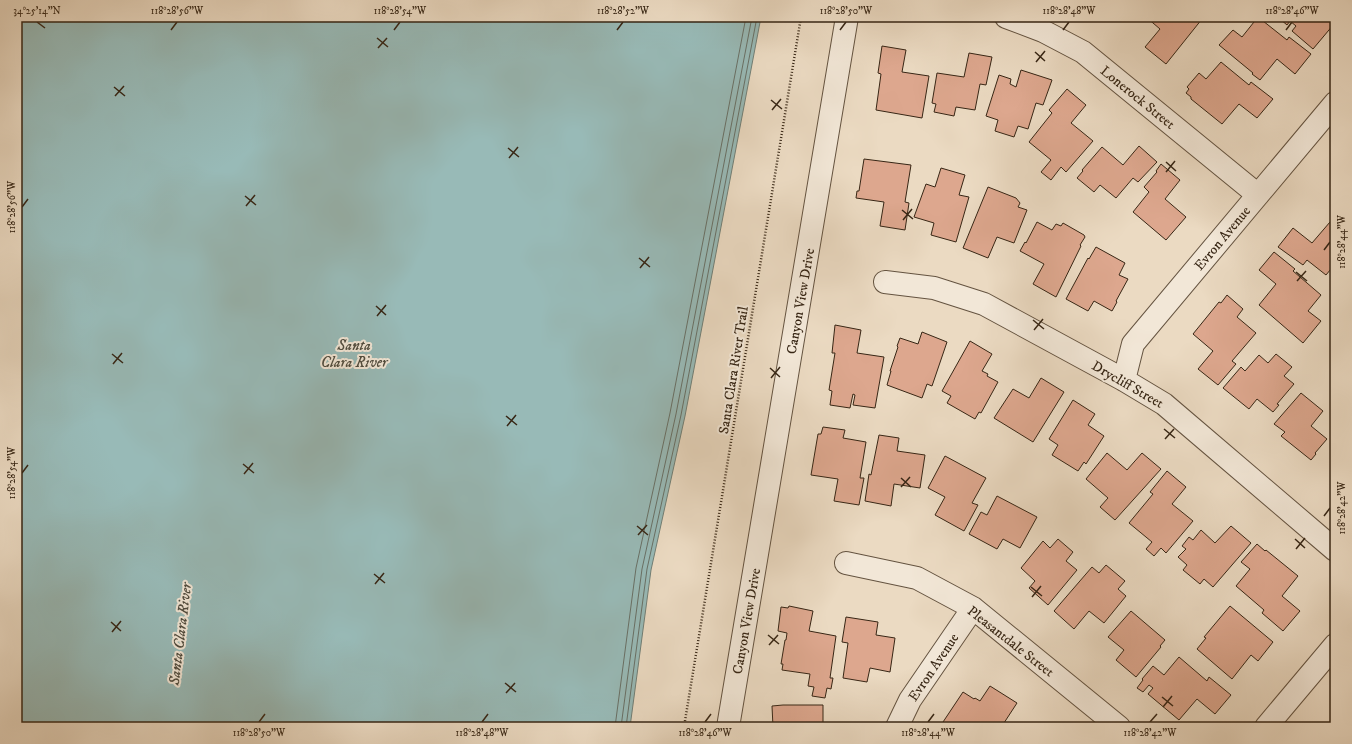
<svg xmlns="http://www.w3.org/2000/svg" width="1352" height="744" font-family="'IM FELL DW Pica',serif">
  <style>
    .water { fill: #98bab7; stroke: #717f76 }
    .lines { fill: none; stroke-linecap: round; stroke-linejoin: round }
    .shore { stroke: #687066; stroke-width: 1 }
    .building { fill: #dda78e; stroke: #372615 }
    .minor-casing { stroke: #645340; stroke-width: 24 }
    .path { stroke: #372615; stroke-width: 2.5; stroke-dasharray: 1 2; stroke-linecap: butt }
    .minor { stroke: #f2e7d7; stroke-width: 22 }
    .ticks { fill: none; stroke: #372615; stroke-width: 1.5 }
    .labels { text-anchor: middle; stroke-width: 4; stroke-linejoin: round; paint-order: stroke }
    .street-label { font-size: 14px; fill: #372615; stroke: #f2e7d7 }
    .water-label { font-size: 15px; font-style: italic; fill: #4f4b3e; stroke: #f2e7d7 }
    .neatline { fill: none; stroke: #372615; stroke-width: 1.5 }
    .ticks-label { font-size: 10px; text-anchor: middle; fill: #372615 }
  </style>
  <rect width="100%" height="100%" fill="#ebdac2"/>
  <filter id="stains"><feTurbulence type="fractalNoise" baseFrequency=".005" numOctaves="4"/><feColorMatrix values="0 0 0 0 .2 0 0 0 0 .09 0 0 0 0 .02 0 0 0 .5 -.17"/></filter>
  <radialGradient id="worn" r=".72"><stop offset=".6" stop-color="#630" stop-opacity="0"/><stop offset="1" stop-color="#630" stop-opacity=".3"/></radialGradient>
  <path class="water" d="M17,17H761L685,416L651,570L630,727H17Z"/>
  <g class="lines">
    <path class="shore" d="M615,727L636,568L670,413L746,17
      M621,727L642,569L676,414L752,17
      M626,727L647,569L681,415L757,17"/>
  </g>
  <path class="building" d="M1146,17H1200L1202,19L1166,64L1145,47L1160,29Z
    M1258,17L1287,40L1289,37L1311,54L1295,74L1277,59L1260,80L1252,74L1253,73L1219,45L1233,30L1242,37Z
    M1282,17H1326L1334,24L1313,49L1292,31L1296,26L1290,21L1287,25L1280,19Z
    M882,46L906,50L902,72L929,76L922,118L876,110L881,74L878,73Z
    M969,53L992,57L986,85L980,84L975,110L956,107L954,116L934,112L936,104L932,103L937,73L964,77Z
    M1221,62L1249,85L1251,82L1273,99L1257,118L1239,104L1222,124L1191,99V97L1186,93L1189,89L1187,87L1199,73L1206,79Z
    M1021,70L1052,80L1043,105L1036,103L1028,129L1018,126L1014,137L995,131L998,120L986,116L999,75L1011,79L1010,84L1016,87Z
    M1067,89L1086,105L1071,123L1093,141L1066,172L1061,167L1051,180L1041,172L1051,160L1029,142L1052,113L1049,110Z
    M1139,146L1157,162L1138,182L1133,178L1116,198L1100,185L1094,192L1077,178L1083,171L1082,170L1102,147L1123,165Z
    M864,159L911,165L905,202L909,203L905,230L880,226L884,202L856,198L857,191H859Z
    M1161,164L1180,180L1165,199L1186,217L1166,240L1133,212L1149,192L1144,187L1157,172L1156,171Z
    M941,168L965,175L959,195L969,197L956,242L931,235L934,223L914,217L926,184L935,187Z
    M988,187L1016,198L1020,203L1018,207L1027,210L1014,243L997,237L988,258L963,248Z
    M1037,222L1052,230L1056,224L1061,226L1063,223L1084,235L1085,237L1080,245L1081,246L1056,297L1033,284L1044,264L1020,251L1025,242L1026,243Z
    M1330,222L1335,227V264L1326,275L1307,260L1303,265L1278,247L1293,228L1312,243Z
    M1096,247L1125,263L1119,275L1128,279L1116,301L1117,302L1112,311L1094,301L1088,311L1066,299L1088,258L1089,259Z
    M1274,252L1295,269L1293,271L1321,295L1308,311L1321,321L1303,343L1259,305L1276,284L1259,270Z
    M1227,295L1243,309L1237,317L1256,333L1232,361L1236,364L1218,385L1198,369L1213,351L1193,334L1219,302L1221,303Z
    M835,325L861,330L857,353L884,357L875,408L853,405L855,395L853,394L850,408L830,405L832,391L829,390L835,353H832Z
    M922,332L947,342L932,386L927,384L922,398L887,385L891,371H890L898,347L897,346L900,338L918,344Z
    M970,341L992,354L982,371L988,374L987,376L998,382L981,413L979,412L975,419L947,403L951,396L942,391Z
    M1276,354L1292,367L1284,376L1294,384L1277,404L1279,405L1273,412L1257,399L1249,409L1223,388L1241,367L1245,371L1259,355L1268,363Z
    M1041,378L1064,392L1033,442L994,418L1013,389L1029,398Z
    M1301,393L1323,411L1311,426L1327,439L1315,453L1316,454L1311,460L1281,436L1285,432L1274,424Z
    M1073,400L1095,414L1088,425L1104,436L1086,464L1084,462L1078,471L1052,455L1058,445L1049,439Z
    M823,427L845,430L843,438L866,442L860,478H864L859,505L834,501L838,479L811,475L818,434H821Z
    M879,435L899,438L897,451L925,455L920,488L894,484L891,506L865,501L869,474L871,475Z
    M1107,453L1127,470L1142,453L1161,469L1115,520L1100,507L1108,498L1086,479Z
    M945,456L986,478L972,503L978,505L964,531L935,515L945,497L928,488Z
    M1167,471L1186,487L1172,504L1193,521L1166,553L1161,548L1154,556L1146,549L1152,542L1129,523L1153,494L1150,492Z
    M997,496L1037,517L1020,548L1003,539L997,549L969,534L981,512L987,515Z
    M1231,526L1251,543L1213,587L1204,579L1200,584L1183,570L1187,565L1178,557L1186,549L1182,546L1189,537L1193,540L1201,530L1215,543Z
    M1058,539L1073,552L1066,561L1077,570L1048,605L1029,588L1035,581L1021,568L1043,541L1050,548Z
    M1257,544L1265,551L1266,550L1298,576L1282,596L1300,611L1283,631L1262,613L1264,610L1236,586L1250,569L1241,562Z
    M1106,565L1125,581L1118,589L1126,596L1104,623L1089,611L1074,629L1054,611L1092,567L1099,573Z
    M789,606L813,611L809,631L836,636L830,678H833L831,689L827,688L825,698L812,696L814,687L808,686L810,674L782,670L783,664H781L785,640H786L787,633L778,631L781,607L788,608Z
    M1230,606L1273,642L1258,661L1251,655L1232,679L1197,649L1206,638L1204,637Z
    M1131,611L1165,640L1160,646L1161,647L1136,677L1116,660L1124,650L1108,637Z
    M846,617L878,622L876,635L895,638L890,672L870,668L867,682L843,678L848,643L842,642Z
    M1179,657L1207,681L1209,677L1231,695L1215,714L1197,699L1179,720L1148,694L1153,688L1149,685L1143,692L1137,688L1143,680L1142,679L1153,666L1164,675Z
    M990,686L1017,703L1002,726L997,723L995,727H950L943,722L963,692L974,699L975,698L980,701Z
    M783,705H823V727H773L772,706Z"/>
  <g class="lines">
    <defs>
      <path id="minor" d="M1006,17L1043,31L1083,52L1258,195
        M885,282L934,288L984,304L1124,380L1164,404L1335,550
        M1124,380L1133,344L1335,103
        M846,563L917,578L973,608L1119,727
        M728,727L847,17
        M897,727L910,700L973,608
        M1266,727L1335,645"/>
    </defs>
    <use href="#minor" class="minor-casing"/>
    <path class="path" d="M684,727L801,17"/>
    <use href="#minor" class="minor"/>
  </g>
  <path class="ticks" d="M37,22L45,28M171,30L177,22M394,30L400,22M617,30L623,22M840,30L846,22M1063,30L1069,22M1286,30L1292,22M377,38L388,47M378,48L387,38M1035,52L1045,61M1036,62L1045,51M114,87L125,96M115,96L124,86M771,100L782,109M772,110L781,99M508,148L519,157M509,158L518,147M1166,162L1176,171M1166,172L1175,161M245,196L256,205M246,206L255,195M22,207L28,199M902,210L913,219M903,220L912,209M1324,250L1330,242M639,258L650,267M640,268L649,257M1296,272L1307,281M1297,281L1306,271M376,306L386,315M377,316L386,305M1033,320L1044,329M1034,330L1043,319M112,354L123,363M113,364L122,353M770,368L780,377M771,378L780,367M506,416L517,425M507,426L516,415M1164,429L1175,438M1165,439L1174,429M243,464L254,473M22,473L28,465M244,474L253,463M901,478L911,487M901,487L910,477M1324,516L1330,508M637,526L648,535M638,535L647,525M1295,539L1305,548M1296,549L1305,538M374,574L385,583M375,584L384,573M1031,587L1042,596M1032,597L1041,586M111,622L121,631M112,632L121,621M768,635L779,644M769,645L778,635M505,683L516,692M506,693L515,683M1162,697L1173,706M1163,707L1172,696M259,722L265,714M482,722L488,714M705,722L711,714M928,722L934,714M1150,722L1157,714"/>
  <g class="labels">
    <g class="street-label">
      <text transform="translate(1138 97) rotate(39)" y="5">Lonerock Street</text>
      <text transform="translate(1222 238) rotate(-50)" y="5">Evron Avenue</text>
      <text transform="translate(800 301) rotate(-80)" y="5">Canyon View Drive</text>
      <text transform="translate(733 370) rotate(-81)" y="5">Santa Clara River Trail</text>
      <text transform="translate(1128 384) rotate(30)" y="5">Drycliff Street</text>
      <text transform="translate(746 621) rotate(-80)" y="5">Canyon View Drive</text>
      <text transform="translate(1011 641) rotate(38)" y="5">Pleasantdale Street</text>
      <text transform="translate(933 667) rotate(-56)" y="5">Evron Avenue</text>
    </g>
    <g class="water-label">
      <text x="354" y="350">Santa<tspan x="354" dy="17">Clara River</tspan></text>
      <text transform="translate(180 634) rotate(-83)" y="5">Santa Clara River</text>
    </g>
  </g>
  <rect width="1352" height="744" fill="none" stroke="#ebdac2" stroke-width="44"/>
  <rect x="22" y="22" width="1308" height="700" class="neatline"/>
  <g class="ticks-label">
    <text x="37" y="14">34°25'14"N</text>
    <text x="177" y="14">118°28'56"W</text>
    <text x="400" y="14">118°28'54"W</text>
    <text x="623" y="14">118°28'52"W</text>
    <text x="846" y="14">118°28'50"W</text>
    <text x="1069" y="14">118°28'48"W</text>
    <text x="1292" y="14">118°28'46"W</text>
    <text transform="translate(11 207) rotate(-90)" y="4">118°28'56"W</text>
    <text transform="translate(1341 242) rotate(-90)" y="4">118°28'44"W</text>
    <text transform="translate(11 473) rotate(-90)" y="4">118°28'54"W</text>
    <text transform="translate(1341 508) rotate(-90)" y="4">118°28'42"W</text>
    <text x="259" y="736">118°28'50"W</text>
    <text x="482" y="736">118°28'48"W</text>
    <text x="705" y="736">118°28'46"W</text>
    <text x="928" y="736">118°28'44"W</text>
    <text x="1150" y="736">118°28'42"W</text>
  </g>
  <rect width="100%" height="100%" filter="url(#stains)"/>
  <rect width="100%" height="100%" fill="url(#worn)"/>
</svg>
